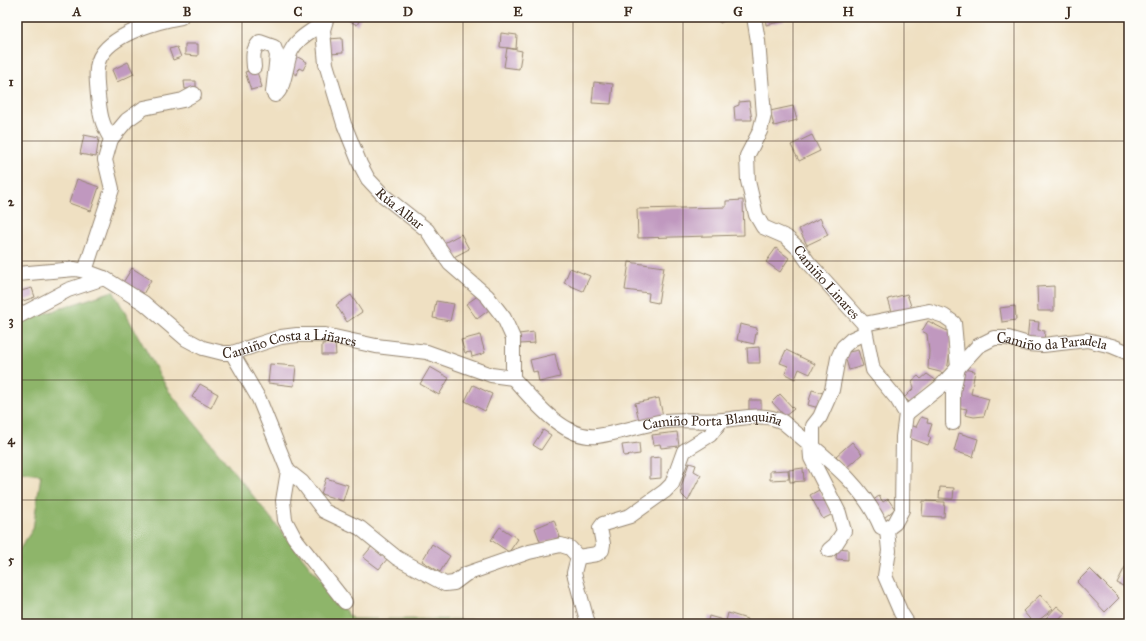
<svg xmlns="http://www.w3.org/2000/svg" width="1146" height="641" font-family="'IM FELL Great Primer',serif">
  <style>
    .forest { fill: #8eb56a; stroke: #647044 }
    .building { fill: #c098bf }
    .lines { fill: none; stroke-linecap: round; stroke-linejoin: round }
    .minor-casing { stroke: #958570; stroke-width: 16 }
    .minor { stroke: #fff; stroke-width: 14 }
    .grid { fill: none; stroke: #3b2a1e; stroke-width: 1; stroke-opacity: 0.55 }
    .labels { text-anchor: middle; stroke-width: 3; stroke-linejoin: round; paint-order: stroke }
    .street-label { font-size: 14px; fill: #3b2a1e; stroke: #fdfcf7 }
    .neatline { fill: none; stroke: #3b2a1e; stroke-width: 1.5 }
    .grid-label { font-size: 13px; text-anchor: middle; font-weight: bold; fill: #3b2a1e }
  </style>
  <rect width="100%" height="100%" fill="#fdfcf7"/>
  <filter id="ink" filterUnits="userSpaceOnUse"><feTurbulence type="fractalNoise" baseFrequency=".025" numOctaves="2"/><feDisplacementMap in="SourceGraphic" scale="8" xChannelSelector="R" yChannelSelector="G"/><feConvolveMatrix kernelMatrix="1 2 1 2 8 2 1 2 1" color-interpolation-filters="sRGB"/></filter>
  <filter id="wash" filterUnits="userSpaceOnUse"><feTurbulence type="fractalNoise" baseFrequency=".012" numOctaves="4" result="noise"/><feDisplacementMap in="SourceGraphic" scale="16" xChannelSelector="R" yChannelSelector="G"/><feGaussianBlur stdDeviation="0.9" result="paint"/><feColorMatrix in="noise" values="0 0 0 0 0 0 0 0 0 0 0 0 0 0 0 0 0 1.4 0 .05"/><feComposite in="paint" operator="in"/></filter>
  <g filter="url(#wash)">
    <rect width="100%" height="100%" fill="#efe0c2"/>
    <path class="forest" d="M113,291L168,390L352,619L573,620L575,624H17V553L33,529L41,475L17,472V323Z"/>
    <g id="blocks">
      <path class="building" d="M343,17H361L357,25Z
        M717,17H733L720,23Z
        M765,17H783L784,21L766,25Z
        M501,33L517,35L516,49L500,47Z
        M342,38L343,53L330,54L328,39Z
        M185,44H198V56L185,55Z
        M177,47L181,57L173,60L169,49Z
        M507,48L522,51L519,69L504,67Z
        M294,55L307,62L303,70L299,68L297,75L291,71Z
        M128,62L134,74L117,82L112,70Z
        M256,69L262,87L251,90L245,72Z
        M184,81H196V88L185,89Z
        M594,82L613,84L611,104L592,103Z
        M749,101L752,120H735L734,107L739,105V102Z
        M793,106L797,120L774,126L770,111Z
        M84,135L99,138L96,157L80,154Z
        M812,135L820,151L799,161L791,145Z
        M77,179L99,187L91,211L69,203Z
        M743,200L744,235L638,238L637,209L726,207V201Z
        M820,218L828,235L807,245L799,229Z
        M461,234L469,249L452,258L444,243Z
        M776,248L789,258L780,272L766,262Z
        M629,262L664,267L658,303L648,301L649,293L625,290Z
        M132,268L151,280L142,296L122,284Z
        M570,268L590,276L583,291L564,283Z
        M1054,286V311H1038L1037,287Z
        M32,288L35,297L17,303V292Z
        M907,294L912,309L893,315L888,299Z
        M351,295L362,312L347,322L336,305Z
        M479,295L489,310L477,319L466,304Z
        M436,301L454,304L450,321L433,318Z
        M1015,306L1016,320L1002,322L1000,308Z
        M928,321L951,333L950,351L947,371L944,373L928,369L929,351L927,334L922,331Z
        M1029,321L1039,322L1038,330L1045,331L1044,342L1027,340Z
        M740,324L757,328L754,344L737,340Z
        M534,332L535,343L520,344L519,334Z
        M480,335L485,353L472,357L471,352L465,353L461,340Z
        M335,343L336,355H322V344Z
        M759,347L760,363H748L747,348Z
        M786,350L815,364L810,374L799,369L795,379L785,374L788,366L780,363Z
        M858,350L863,366L849,370L844,353Z
        M555,354L560,377L539,382L537,371L533,372L530,360Z
        M270,364L296,366L294,386L268,383Z
        M430,367L449,378L439,395L420,384Z
        M962,369L975,371L971,394L989,399L984,416L974,417L965,415L967,409L956,407Z
        M927,374L937,381L912,404L904,398L914,388L912,381L918,376L921,379Z
        M200,384L218,394L211,408L192,397Z
        M473,385L492,394L485,411L465,401Z
        M812,390L823,393L819,408L808,405Z
        M780,394L794,409L785,416L772,402Z
        M659,398L663,416L639,421L635,403Z
        M749,400H761V412H749Z
        M921,417L928,419L927,423L932,424L928,436L931,438L928,445L907,437L909,425L916,427Z
        M543,430L551,435L541,450L533,445Z
        M677,432L679,446L661,448L660,444L654,445L652,435Z
        M959,433L978,439L973,457L954,451Z
        M852,442L862,454L846,468L836,456Z
        M639,443L640,454L624,456L622,445Z
        M661,457V478L650,479V458Z
        M689,463L696,465L694,471L701,475L688,501L682,495L681,487Z
        M803,468L804,481L790,482L789,470Z
        M788,470L789,479L770,480V471Z
        M326,478L348,485L343,501L321,494Z
        M940,487L954,488L953,499L939,498Z
        M819,490L833,514L823,519L810,495Z
        M879,496L883,502L888,499L895,509L884,518L872,501Z
        M923,501L945,502L944,517L922,516Z
        M554,520L560,537L541,544L535,528Z
        M500,527L518,539L509,552L491,540Z
        M432,544L450,556L440,572L422,561Z
        M373,545L388,558L379,569L363,557Z
        M837,548L848,549V560L836,559Z
        M1125,567L1129,569V589L1117,583Z
        M1090,569L1119,598L1105,612L1077,582Z
        M1040,595L1053,609L1034,624L1023,611Z
        M1057,606L1065,613L1056,624H1053L1046,618Z
        M728,613L747,619L746,624H707L709,616L726,621Z"/>
    </g>
  </g>
  <g filter="url(#ink)">
    <use href="#blocks" fill-opacity="0" stroke="#958570" stroke-width="1"/>
    <g class="lines">
      <defs>
        <g id="minor">
          <path id="s1" d="M327,17L323,30L326,64L344,124L360,164L368,179L384,196L427,230L450,264L487,296L504,318L513,338V378"/>
          <path id="s2" d="M754,17L758,41L764,115L760,131L747,156L748,181L756,215L763,227L786,237L799,249L808,262L864,324L873,370L897,399L906,414L903,437L902,510L895,523L887,529"/>
          <path d="M254,67C253,56 252,50 260,42L274,47L277,55L273,92L275,95C285,89 286,62 291,51C296,41 305,35 314,29L323,30"/>
          <path d="M111,139L127,120L144,108L183,100L194,94"/>
          <path d="M85,271L112,189L105,160L111,139C101,123 100,114 98,96C97,83 94,65 102,54C116,33 158,21 181,17"/>
          <path id="s3" d="M17,274L75,269L85,271L104,278L144,303L186,339L203,348L223,353H232L281,337L297,335H325L376,346L427,352L491,375L513,378"/>
          <path d="M17,317L68,290L104,278"/>
          <path d="M864,324L929,311L944,316L954,323L958,367L953,392V423"/>
          <path d="M232,353L259,399L288,471L302,482L324,511L360,528L397,558L445,584L454,583L466,574L529,552L561,545L570,548L578,557L574,573L588,624"/>
          <path id="s4" d="M513,378C533,400 564,440 597,436C620,433 643,424 666,421C685,419 704,422 723,420C743,418 764,412 783,422C820,454 861,480 881,527L887,529"/>
          <path id="s5" d="M906,414L940,387L978,346L994,338H1008L1028,344L1043,345L1087,340L1112,346L1129,353"/>
          <path d="M810,445L811,458L839,513L844,531L835,545L829,550"/>
          <path d="M813,448V426L820,417L832,390L838,358L843,347L852,339L865,333"/>
          <path d="M288,471L283,501L285,520L294,537L345,602"/>
          <path d="M887,529L889,551L885,576L901,613L908,624"/>
          <path d="M578,557L597,554L602,550L603,544L600,528L603,524L630,516L665,491L672,484L684,451L710,435L721,421"/>
        </g>
      </defs>
      <use href="#minor" class="minor-casing"/>
      <use href="#minor" class="minor"/>
    </g>
  </g>
  <path class="grid" d="M132,17V624M242,17V624M353,17V624M463,17V624M573,17V624M683,17V624M793,17V624M904,17V624M1014,17V624M17,141H1129M17,261H1129M17,380H1129M17,500H1129"/>
  <g class="labels">
    <g class="street-label">
      <text dy="5" stroke="none"><textPath href="#s1" startOffset="214">Rúa Albar</textPath></text>
      <text dy="5" stroke="none"><textPath href="#s2" startOffset="303">Camiño Linares</textPath></text>
      <text dy="5" stroke="none"><textPath href="#s5" startOffset="176">Camiño da Paradela</textPath></text>
      <text dy="5" stroke="none"><textPath href="#s3" startOffset="299">Camiño Costa a Liñares</textPath></text>
      <text dy="5" stroke="none"><textPath href="#s4" startOffset="223">Camiño Porta Blanquiña</textPath></text>
    </g>
  </g>
  <rect width="1146" height="641" fill="none" stroke="#fdfcf7" stroke-width="44"/>
  <rect x="22" y="22" width="1102" height="597" class="neatline"/>
  <g class="grid-label">
    <text x="77" y="16">A</text>
    <text x="187" y="16">B</text>
    <text x="298" y="16">C</text>
    <text x="408" y="16">D</text>
    <text x="518" y="16">E</text>
    <text x="628" y="16">F</text>
    <text x="738" y="16">G</text>
    <text x="848" y="16">H</text>
    <text x="959" y="16">I</text>
    <text x="1069" y="16">J</text>
    <text x="11" y="86">1</text>
    <text x="11" y="206">2</text>
    <text x="11" y="325">3</text>
    <text x="11" y="444">4</text>
    <text x="11" y="564">5</text>
  </g>
</svg>
